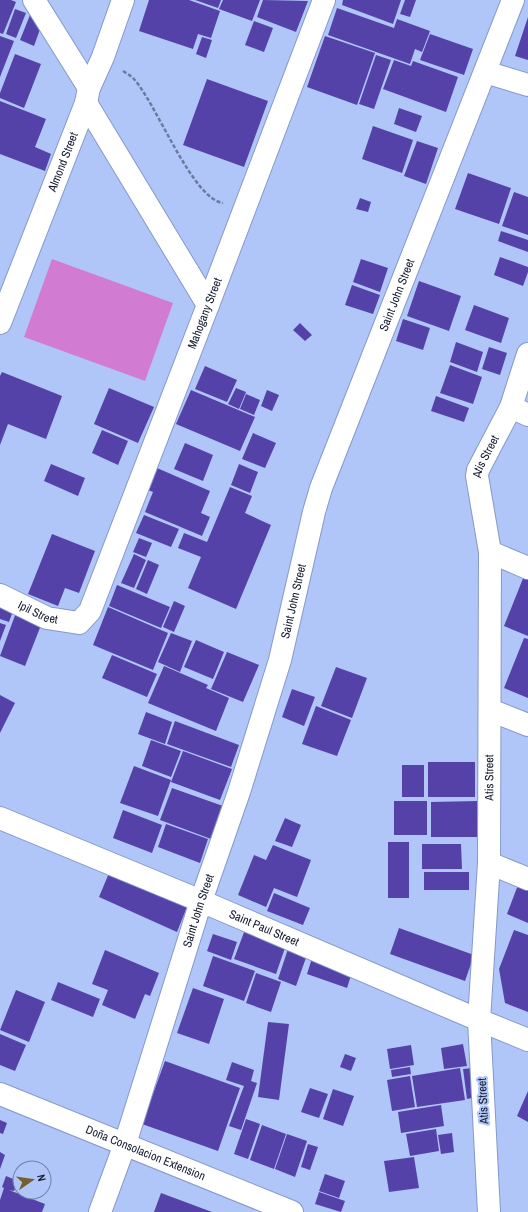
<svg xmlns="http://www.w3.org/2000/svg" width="528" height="1212" font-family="'Archivo Narrow',sans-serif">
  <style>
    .park { fill: #d27bd3 }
    .building { fill: #5542a8 }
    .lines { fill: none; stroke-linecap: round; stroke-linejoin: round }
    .minor-casing { stroke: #8599c9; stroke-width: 24 }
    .path { stroke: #6b7a9f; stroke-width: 2.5; stroke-dasharray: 4 2; stroke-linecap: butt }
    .minor { stroke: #fff; stroke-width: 22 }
    .labels { text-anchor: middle; stroke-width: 4; stroke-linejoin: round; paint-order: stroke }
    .street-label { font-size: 12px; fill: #131a2d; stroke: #b0c6f9 }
  </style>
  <rect width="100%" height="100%" fill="#b0c6f9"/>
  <path class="park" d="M52,259L173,303L145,381L24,337Z"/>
  <path class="building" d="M0,0H11L16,2L3,34L0,33Z
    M149,0H189L220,11L211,38L198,34L193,49L139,31Z
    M195,0H221L218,8Z
    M223,0H260L252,21L219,9Z
    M263,0L308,1L296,32L257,17Z
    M343,0H401L393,24L342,5Z
    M405,0H416L410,17L400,14Z
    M337,8L394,28L397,19L430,31L422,52L415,49L410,64L328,35Z
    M15,9L26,13L16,38L6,34Z
    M30,15L43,21L34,46L20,40Z
    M528,17V60L515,56Z
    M254,21L273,28L264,52L245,45Z
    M430,34L473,49L464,75L420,60Z
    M0,36L14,41L0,77Z
    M325,36L375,53L357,105L307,87Z
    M202,37L212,40L206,58L196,54Z
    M15,54L41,64L24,108L0,98V93Z
    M376,55L391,60L374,109L359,104Z
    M394,60L411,66L413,61L458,77L446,112L383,89Z
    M207,79L268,101L244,167L183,145Z
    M0,101L46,119L35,147L51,154L45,171L0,154Z
    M399,108L422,116L416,132L394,124Z
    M373,126L413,140L402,173L362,159Z
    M417,141L438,148L426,184L404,176Z
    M468,173L511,188L499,224L455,209Z
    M514,192L528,197V235L502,226Z
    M360,198L371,202L368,212L356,209Z
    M501,231L528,240V252L498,241Z
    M500,257L528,267V272L523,286L494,275Z
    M361,259L388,268L380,292L353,282Z
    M419,281L461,296L449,331L407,316Z
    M352,285L380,295L373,314L345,305Z
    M474,305L509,318L501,343L465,330Z
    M403,319L430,328L423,350L396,341Z
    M300,323L312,335L305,341L293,330Z
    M456,342L483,352L477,372L450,362Z
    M489,347L507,353L500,375L482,369Z
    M450,365L482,377L473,404L440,393Z
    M205,366L237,380L227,402L195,389Z
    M2,372L62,396L46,439L8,424L0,445V376Z
    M109,388L154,407L138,443L94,424Z
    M236,388L246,392L239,409L228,404Z
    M191,390L255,417L240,451L176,424Z
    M267,390L279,395L272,411L261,406Z
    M246,394L260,400L254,415L240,409Z
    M436,396L469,408L464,422L431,411Z
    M102,430L128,441L118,465L92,453Z
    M253,433L276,443L265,468L242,459Z
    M185,443L213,455L203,481L174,469Z
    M51,464L85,478L78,496L44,481Z
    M239,464L258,472L250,493L231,485Z
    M157,468L210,491L201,513L210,517L202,536L145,512L153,492L148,490Z
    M230,487L252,496L245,513L271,525L236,609L188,588L201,557L178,548L184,533L207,542Z
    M144,515L179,529L171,547L136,533Z
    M52,534L95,551L79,593L65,588L58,606L28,594Z
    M139,538L152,543L146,557L133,552Z
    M134,554L146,560L134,588L121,583Z
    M148,560L159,565L147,594L136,589Z
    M524,576L528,577V636L504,626Z
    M117,585L170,607L161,628L109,606Z
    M174,601L185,606L174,632L163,627Z
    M0,606L13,611L9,622L0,619Z
    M108,607L168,633L153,670L93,645Z
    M17,610L43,620L25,666L0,656Z
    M0,623L6,625L0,641Z
    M171,633L192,641L180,672L158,662Z
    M524,638L528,639V698L504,688Z
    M196,640L224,652L213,679L184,667Z
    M227,652L259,665L243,702L211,689Z
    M112,655L157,674L147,697L102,678Z
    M164,666L208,685L206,688L229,698L216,731L148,703Z
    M336,667L367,678L352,718L321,706Z
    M292,689L315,697L304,726L282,717Z
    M0,695L15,703L0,733Z
    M316,706L351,720L337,756L302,744Z
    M146,712L172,722L165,744L138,734Z
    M175,721L239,745L231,767L167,744Z
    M151,740L181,751L171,777L142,766Z
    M183,751L232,769L220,800L171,782Z
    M428,762H475V797H428Z
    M402,765H424V797H402Z
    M134,766L171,780L158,816L120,803Z
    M172,788L223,806L211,839L160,820Z
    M394,801H427V835H394Z
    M477,801V837H431V802Z
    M123,810L162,825L152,853L113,838Z
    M285,818L301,825L292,847L275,841Z
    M166,824L208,839L200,863L158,847Z
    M388,842H409V898H388Z
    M422,844H461L462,869H422Z
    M273,845L311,860L297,897L274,888L266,907L238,895L254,855L266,860Z
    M424,872H469V890H424Z
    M109,873L187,907L177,932L99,897Z
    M518,885L528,889V923L507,914Z
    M274,893L310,908L303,925L267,911Z
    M246,927L287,942L276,974L234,959Z
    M399,928L474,955L465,981L390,954Z
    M514,930L528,935V1012L505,1003L499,969Z
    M213,934L237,942L231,960L207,951Z
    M289,946L308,952L296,986L278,979Z
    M105,950L159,973L150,996L145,994L135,1019L102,1005L108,990L92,984Z
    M313,955L353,969L347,988L307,974Z
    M213,956L255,971L244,1001L203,986Z
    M256,973L281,982L271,1012L246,1003Z
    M58,982L100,999L93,1017L51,1000Z
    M193,988L224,999L209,1044L177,1033Z
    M16,990L45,1002L29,1042L0,1030Z
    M268,1022L289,1024L279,1100L258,1097Z
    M0,1034L26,1045L15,1071L0,1065Z
    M463,1044L467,1066L444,1069L441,1048Z
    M411,1045L414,1065L390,1069L387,1049Z
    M345,1054L356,1058L351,1071L340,1067Z
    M165,1061L240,1088L218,1151L142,1124Z
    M232,1062L254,1070L251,1081L257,1083L241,1130L229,1126L244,1086L226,1080Z
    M410,1067L411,1074L392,1077L391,1070Z
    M460,1068L465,1100L417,1107L412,1076Z
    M472,1068L477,1097L467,1099L463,1069Z
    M410,1076L415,1107L392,1111L387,1080Z
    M310,1088L328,1094L319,1118L301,1112Z
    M333,1089L354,1096L343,1126L323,1119Z
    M528,1091V1122L517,1116Z
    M441,1105L444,1126L401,1133L398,1112Z
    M246,1119L260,1124L248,1159L234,1154Z
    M0,1120L7,1123L3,1134L0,1133Z
    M262,1125L286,1134L274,1169L250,1160Z
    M436,1129L439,1151L410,1156L406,1134Z
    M452,1133L454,1152L441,1154L438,1135Z
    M287,1134L307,1141L295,1177L275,1169Z
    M308,1144L318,1147L310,1170L301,1167Z
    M0,1152L5,1155L0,1169Z
    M414,1157L419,1188L389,1192L384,1161Z
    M325,1174L345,1181L339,1198L319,1191Z
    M6,1176L18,1181L14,1191L9,1190L45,1204L42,1212H0V1200L4,1188L2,1187Z
    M319,1192L345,1201L341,1212L315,1204Z
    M161,1193L212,1212H154Z"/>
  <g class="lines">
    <defs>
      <g id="minor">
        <path d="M34,0L89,88"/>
        <path d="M485,72L528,85"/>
        <path d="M86,103L208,305"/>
        <path id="s1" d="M0,323L86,103L89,88L103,57L123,0"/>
        <path d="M511,407L528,415"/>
        <path d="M490,552L528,568"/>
        <path id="s2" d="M0,595L47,618L79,623L90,611L208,305L324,0"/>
        <path d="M490,710L528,725"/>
        <path id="s3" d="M0,818L201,901L479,1020L528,1040"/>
        <path d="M489,863L528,879"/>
        <path id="s4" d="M0,1094L292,1212"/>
        <path id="s5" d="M100,1212L125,1144L201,901L239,792L280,660L314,512L321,488L513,0"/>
        <path id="s6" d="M489,1212L479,1020L489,863L490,552L477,476L478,470L511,407L528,354"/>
      </g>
    </defs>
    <use href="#minor" class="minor-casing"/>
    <path class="path" d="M123,71C126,73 130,75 133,78C156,102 192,199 223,203"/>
    <use href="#minor" class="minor"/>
  </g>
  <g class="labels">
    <g class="street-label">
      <text dy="4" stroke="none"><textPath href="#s1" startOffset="173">Almond Street</textPath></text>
      <text dy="4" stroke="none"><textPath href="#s5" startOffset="965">Saint John Street</textPath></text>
      <text dy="4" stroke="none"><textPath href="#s2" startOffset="420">Mahogany Street</textPath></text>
      <text dy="4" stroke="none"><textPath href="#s6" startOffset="759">Atis Street</textPath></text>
      <text dy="4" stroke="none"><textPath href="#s5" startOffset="641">Saint John Street</textPath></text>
      <text dy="4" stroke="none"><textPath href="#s2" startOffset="42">Ipil Street</textPath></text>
      <text dy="4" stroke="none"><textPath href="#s6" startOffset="435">Atis Street</textPath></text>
      <text dy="4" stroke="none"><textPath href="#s5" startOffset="317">Saint John Street</textPath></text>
      <text dy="4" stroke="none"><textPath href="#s3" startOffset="286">Saint Paul Street</textPath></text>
      <text transform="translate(483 1101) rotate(-93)" y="4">Atis Street</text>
      <text dy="4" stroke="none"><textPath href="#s4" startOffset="157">Doña Consolacion Extension</textPath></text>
    </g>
  </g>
  <g transform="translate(32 1180) rotate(77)"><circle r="19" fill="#b0c6f9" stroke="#7181a7"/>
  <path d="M0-3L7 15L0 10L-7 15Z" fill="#745f2e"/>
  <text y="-6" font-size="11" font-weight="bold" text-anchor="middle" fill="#131a2d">N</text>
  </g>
</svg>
